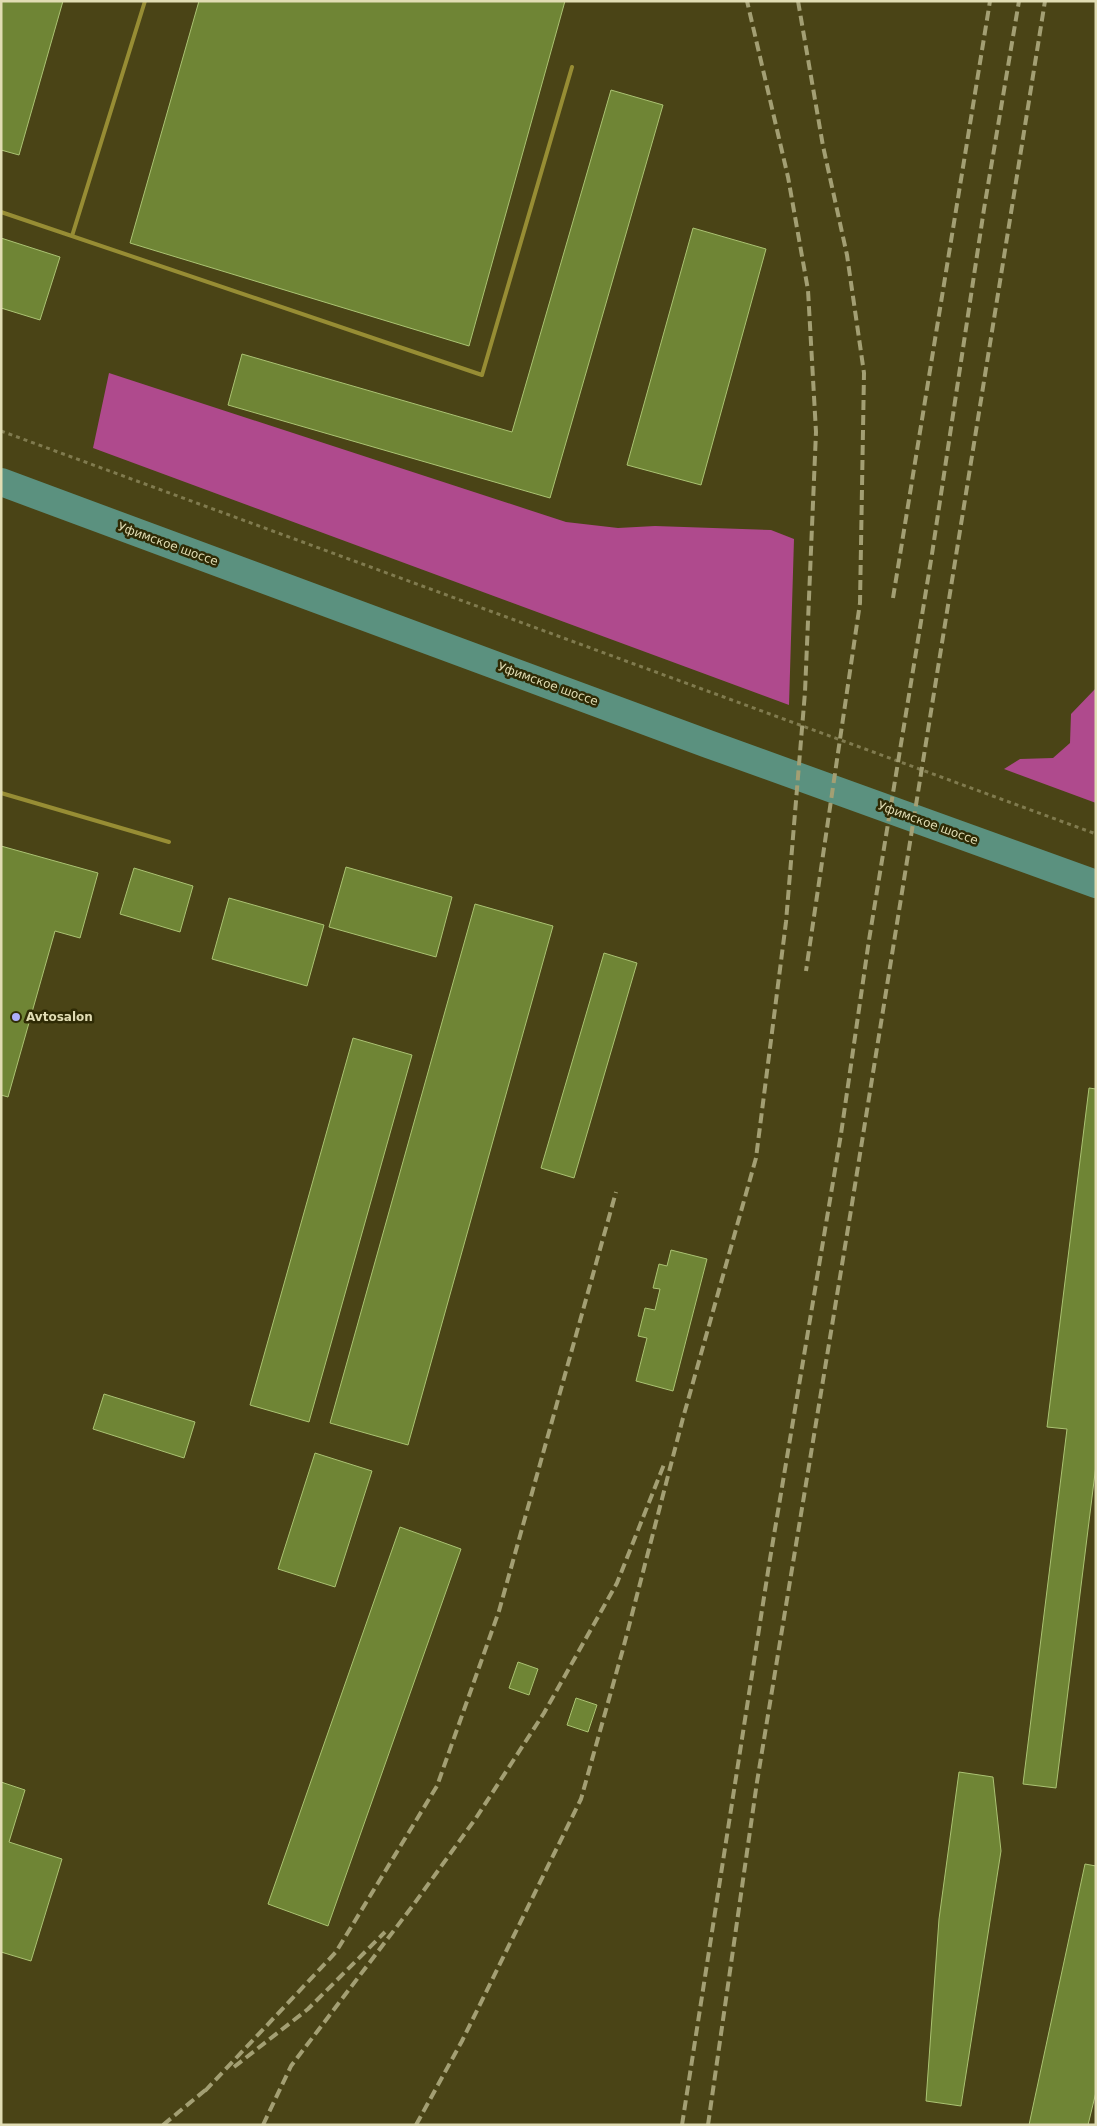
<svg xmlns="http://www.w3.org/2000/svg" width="1097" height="2126" font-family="'DejaVu Sans',sans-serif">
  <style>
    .forest { fill: #af4a8d }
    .building { fill: #6f8535; stroke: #abc373 }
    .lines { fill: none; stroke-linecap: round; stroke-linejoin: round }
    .path { stroke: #807b4f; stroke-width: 3; stroke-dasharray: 4 4; stroke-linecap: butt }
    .lane { stroke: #978d34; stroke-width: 4 }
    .primary { stroke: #5b917f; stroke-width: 28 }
    .rail { stroke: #a39f73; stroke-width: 4; stroke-dasharray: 10 5; stroke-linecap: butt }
    .poi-dot { fill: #adaffb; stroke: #2f2b05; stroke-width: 2 }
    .labels { text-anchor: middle; stroke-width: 5; stroke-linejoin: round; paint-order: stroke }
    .street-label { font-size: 12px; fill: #e1ddb4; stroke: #2f2b05 }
    .poi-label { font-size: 12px; font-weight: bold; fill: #e1ddb4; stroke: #2f2b05; text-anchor: start }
  </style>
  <rect width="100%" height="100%" fill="#4a4416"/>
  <path class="forest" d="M109,373L566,522L618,528L655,526L771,530L794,539L789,705L93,448Z
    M1096,688V803L1004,769L1020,759L1053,758L1070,743L1071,714Z"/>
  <path class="building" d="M1,1H63L19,155L1,150Z
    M199,1H565L469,346L130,243Z
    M611,90L663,105L550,498L228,405L242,354L512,432Z
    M693,228L766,249L701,485L627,465Z
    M1,238L60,257L40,320L1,308Z
    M1,846L98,873L80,938L55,931L8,1097L1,1095Z
    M346,867L452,897L436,957L329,927Z
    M134,868L193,886L180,932L120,914Z
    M229,898L324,925L307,986L212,959Z
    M475,904L553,926L408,1445L330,1423Z
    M604,953L637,963L574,1178L541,1168Z
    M353,1038L412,1055L309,1422L250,1405Z
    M1089,1088L1096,1089V1465L1056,1788L1023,1784L1067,1429L1047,1427Z
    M671,1250L707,1259L673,1391L636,1381L647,1338L638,1336L645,1308L655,1310L660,1289L653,1288L659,1264L667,1266Z
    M104,1394L195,1422L184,1458L93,1429Z
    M315,1453L372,1471L335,1587L278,1569Z
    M400,1527L461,1549L328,1926L268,1904Z
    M518,1662L538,1669L529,1695L509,1688Z
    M576,1698L597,1705L588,1732L567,1725Z
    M959,1772L993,1777L1001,1851L961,2106L926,2101L939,1919Z
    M1,1782L25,1790L9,1842L62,1859L31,1961L1,1952Z
    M1085,1864L1096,1866V2092L1088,2125H1029Z"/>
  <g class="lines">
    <path class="path" d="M1,431L1096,834"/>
    <path class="lane" d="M1,212L482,375L572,67
      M72,236L145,1
      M1,793L169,842"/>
    <path class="primary" d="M1,482L708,744L1096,884"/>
    <path class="rail" d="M798,1L823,146L847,255L864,373L860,603L806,971
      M893,598L990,1
      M234,2067L308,2009L385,1932
      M205,2091L336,1952L437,1786L499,1611L616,1192
      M163,2125L209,2087
      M263,2125L291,2066L414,1904L476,1818L544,1713L617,1583L665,1462
      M416,2125L462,2041L581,1799L623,1649L683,1418L756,1158L786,922L805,692L816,432L808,290L788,177L747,1
      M682,2125L769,1565L841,1134L869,940L932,554L984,209L1019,1
      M708,2125L757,1782L851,1210L1045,1"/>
  </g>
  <circle class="poi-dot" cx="16" cy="1017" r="5"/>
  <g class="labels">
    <g class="street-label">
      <text transform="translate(168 544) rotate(20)" y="4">Уфимское шоссе</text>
      <text transform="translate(548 684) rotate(20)" y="4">Уфимское шоссе</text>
      <text transform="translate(928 823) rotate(20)" y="4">Уфимское шоссе</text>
    </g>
    <g class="poi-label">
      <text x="26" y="1021">Avtosalon</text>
    </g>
  </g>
  <rect width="1097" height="2126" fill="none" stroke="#e1ddb4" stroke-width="5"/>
</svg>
